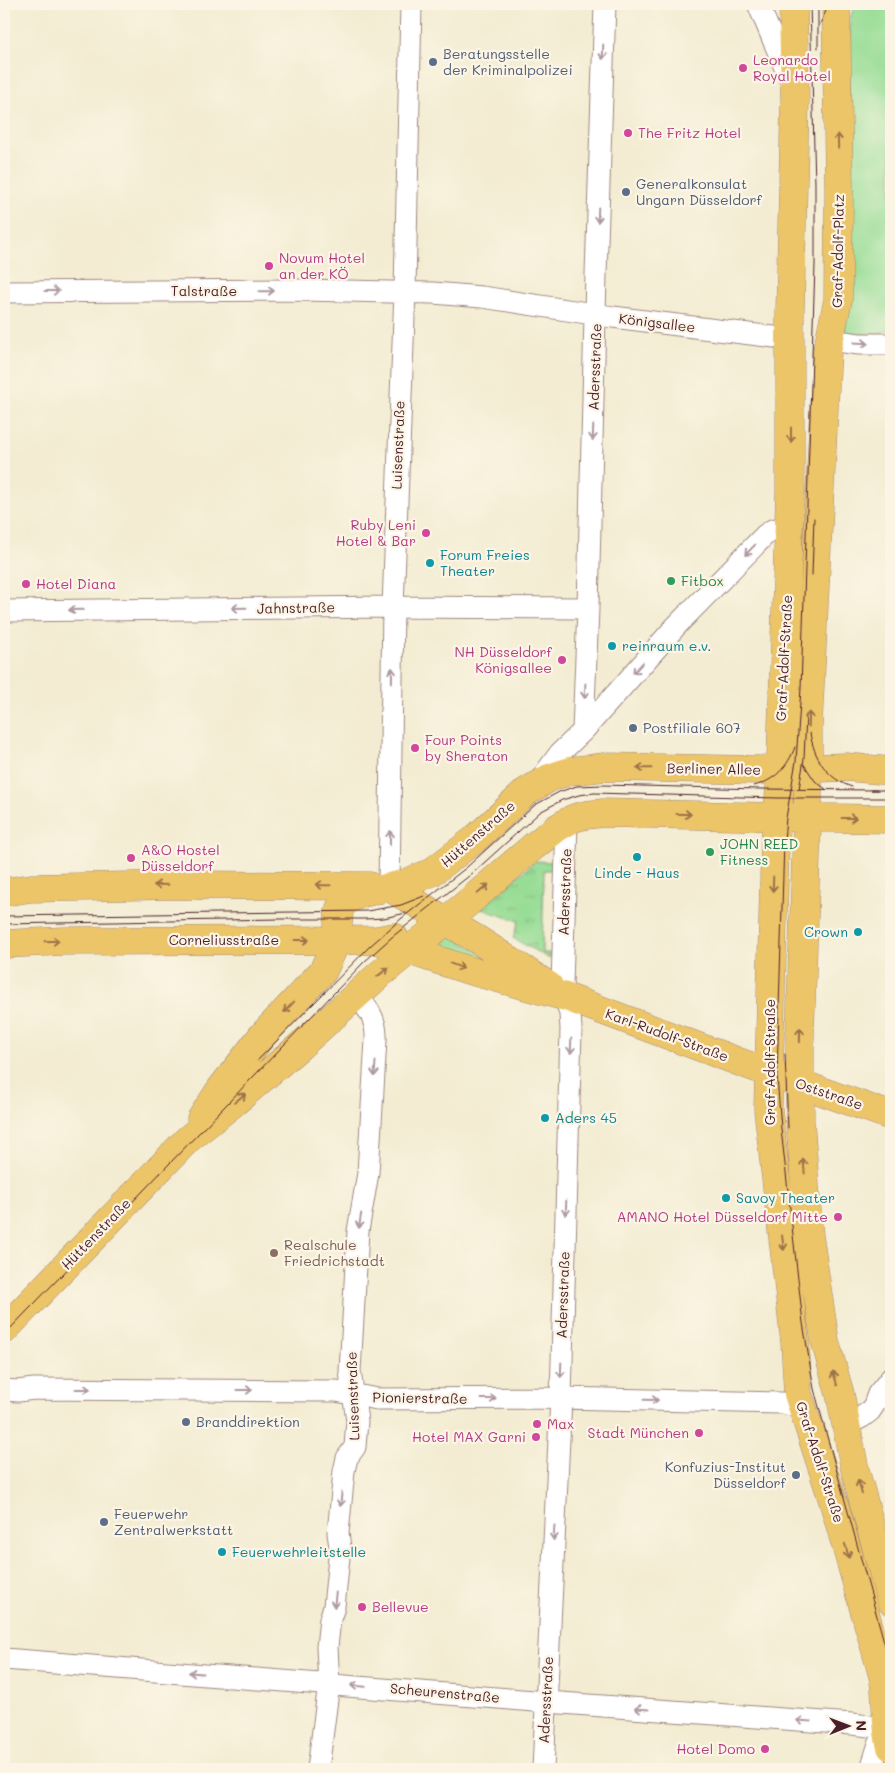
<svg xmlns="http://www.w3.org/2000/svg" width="895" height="1773" font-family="Mali,sans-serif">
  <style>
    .grass { fill: url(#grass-tufts); stroke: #717e60 }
    .park { fill: #98dd96; stroke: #717e60 }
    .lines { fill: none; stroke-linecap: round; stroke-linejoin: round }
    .minor-casing { stroke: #9e867e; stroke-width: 23 }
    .major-casing { stroke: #9e867e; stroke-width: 29 }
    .minor { stroke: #fff; stroke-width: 21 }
    .major { stroke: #edc569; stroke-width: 28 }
    .tram { stroke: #4a1f2b; stroke-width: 1 }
    .oneway { stroke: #ae9aa0 }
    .oneway2 { stroke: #9c724a }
    .service-dot { fill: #5c6f8a; stroke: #fcf5e5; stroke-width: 2 }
    .hotel-dot { fill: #d1479c; stroke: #fcf5e5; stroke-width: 2 }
    .culture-dot { fill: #0f9aa8; stroke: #fcf5e5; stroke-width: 2 }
    .leisure-dot { fill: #2e9e5b; stroke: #fcf5e5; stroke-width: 2 }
    .education-dot { fill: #8d6e63; stroke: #fcf5e5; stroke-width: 2 }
    .labels { text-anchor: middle; stroke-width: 4.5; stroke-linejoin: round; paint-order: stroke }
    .service-label { font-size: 14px; fill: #4e5e75; stroke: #fcf5e5; text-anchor: start }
    .hotel-label { font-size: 14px; fill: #b23c85; stroke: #fcf5e5; text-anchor: start }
    .street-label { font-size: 14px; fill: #4a1f2b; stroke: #fcf5e5 }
    .culture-label { font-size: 14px; fill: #0d838f; stroke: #fcf5e5; text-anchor: start }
    .leisure-label { font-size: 14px; fill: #27864d; stroke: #fcf5e5; text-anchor: start }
    .education-label { font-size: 14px; fill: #785e54; stroke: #fcf5e5; text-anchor: start }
  </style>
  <defs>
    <pattern id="grass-tufts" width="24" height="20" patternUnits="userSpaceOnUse" patternTransform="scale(1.25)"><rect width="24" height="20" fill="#98dd96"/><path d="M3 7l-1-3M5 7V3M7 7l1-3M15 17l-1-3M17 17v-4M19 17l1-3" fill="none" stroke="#84bd81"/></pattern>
  </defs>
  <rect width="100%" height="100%" fill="#fcf5e5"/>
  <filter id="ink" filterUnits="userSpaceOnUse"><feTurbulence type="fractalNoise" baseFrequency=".02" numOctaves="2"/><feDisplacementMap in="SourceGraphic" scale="10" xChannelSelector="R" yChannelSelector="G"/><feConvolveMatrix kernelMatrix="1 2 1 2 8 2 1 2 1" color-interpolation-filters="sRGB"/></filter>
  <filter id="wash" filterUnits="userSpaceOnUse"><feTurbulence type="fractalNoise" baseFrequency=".0096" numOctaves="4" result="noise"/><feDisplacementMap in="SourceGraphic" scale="20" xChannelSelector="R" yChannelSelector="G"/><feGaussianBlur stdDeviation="1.12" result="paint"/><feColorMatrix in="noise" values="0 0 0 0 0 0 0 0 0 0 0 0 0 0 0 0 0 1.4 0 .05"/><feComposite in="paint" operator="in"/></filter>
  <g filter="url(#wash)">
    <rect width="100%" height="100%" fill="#f3ecd2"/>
    <path class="grass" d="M535,861L553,862V870H544L542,953H550V959L513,938L519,921L481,909Z
      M448,934L524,977L432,948Z"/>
    <path class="park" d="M857,4H891V330L878,335L845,333L850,19L853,10Z"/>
  </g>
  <g filter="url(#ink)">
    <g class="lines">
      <defs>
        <path id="minor" d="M758,4L791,82
          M4,292L303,290L433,293L482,297L613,317L790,339
          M830,340L859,344H891
          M4,611L393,607L588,608
          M583,731L588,608L596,274L605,4
          M538,783L560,753L583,731L677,625L765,535L772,530L781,528L789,532
          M389,887L393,607L405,291L411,4
          M4,1390L18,1391L34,1389L336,1391L377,1399L561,1398L782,1403L795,1406L804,1413
          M845,1426L862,1417L870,1411L874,1405L878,1394L891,1378
          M4,1659L547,1702L852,1724L887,1728L878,1747L871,1769
          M318,1769L329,1684L327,1647L330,1619L334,1607L340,1547L338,1533L344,1471L347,1458L355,1447L357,1421L350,1371L358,1231L368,1173L376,1040C377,1020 369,1010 357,995
          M543,1769L561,1398L571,1029L570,1014L562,984L567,822"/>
        <path id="major" d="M793,4L795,100L790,311V492L780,787L775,841L768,1110L795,1342L798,1394L834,1504L883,1676C888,1699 884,1724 891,1747
          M836,4L839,190L838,300L827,351L826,369L808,725V798L800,1035V1121L809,1236L825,1341L840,1394L855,1470L891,1601
          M389,887L478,940L549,986
          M4,892L31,888L178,885L370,886
          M377,940L468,970L566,997L742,1063L891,1116
          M4,944L64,941L377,940L394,937
          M201,1119L220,1090L262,1036L323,971L337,940L339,911L343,902L360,894L406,883L432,872L474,840L526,792L549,778L570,771L605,767L761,770L846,767L891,771
          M4,1330L188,1139L236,1101L300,1046L380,974L464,906L534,846L557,828L574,818L586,815L603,813L777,817L891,819"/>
      </defs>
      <use href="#minor" class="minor-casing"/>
      <use href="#major" class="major-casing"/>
      <use href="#minor" class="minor"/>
      <use href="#major" class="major"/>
      <path class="tram" d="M810,4L815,184V265L801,688L796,761L786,818L784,841L777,1076L781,1129L803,1323L814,1389L891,1667
        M818,4V48
        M820,24L829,4
        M812,575L814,518
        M810,733C814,758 827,779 852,787
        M803,763L815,781L827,790
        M754,786C774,781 788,767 795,747
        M799,789L804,759L806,715
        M871,790H891
        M4,916L367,911L401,905L424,896
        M4,924L279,919H365L384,918L406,913
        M785,1054L788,1128
        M258,1060L370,946L402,918L467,867L535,805L559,792L577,786L603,785L760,789L877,790
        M4,1335L364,962L392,937L474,872L540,812L562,800L579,795L594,793L778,798H891"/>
    </g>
    <defs><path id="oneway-shaft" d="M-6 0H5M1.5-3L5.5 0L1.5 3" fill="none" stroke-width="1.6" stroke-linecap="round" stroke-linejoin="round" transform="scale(1.25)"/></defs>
    <g class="oneway">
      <use href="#oneway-shaft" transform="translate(603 52) rotate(92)"/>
      <use href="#oneway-shaft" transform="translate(598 215) rotate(92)"/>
      <use href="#oneway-shaft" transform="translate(52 291)"/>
      <use href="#oneway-shaft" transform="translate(267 291) rotate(-1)"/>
      <use href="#oneway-shaft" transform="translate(861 343) rotate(3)"/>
      <use href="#oneway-shaft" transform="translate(593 433) rotate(92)"/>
      <use href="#oneway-shaft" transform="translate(750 550) rotate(134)"/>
      <use href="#oneway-shaft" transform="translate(239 608) rotate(179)"/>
      <use href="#oneway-shaft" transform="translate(76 610) rotate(179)"/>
      <use href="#oneway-shaft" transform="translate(638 668) rotate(132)"/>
      <use href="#oneway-shaft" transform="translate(392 675) rotate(-89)"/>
      <use href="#oneway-shaft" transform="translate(585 691) rotate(93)"/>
      <use href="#oneway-shaft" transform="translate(390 838) rotate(-89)"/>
      <use href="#oneway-shaft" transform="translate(571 1046) rotate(92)"/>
      <use href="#oneway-shaft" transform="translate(375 1069) rotate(94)"/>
      <use href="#oneway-shaft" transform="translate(566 1208) rotate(92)"/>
      <use href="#oneway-shaft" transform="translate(360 1221) rotate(99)"/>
      <use href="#oneway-shaft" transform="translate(561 1370) rotate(92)"/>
      <use href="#oneway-shaft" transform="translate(83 1389)"/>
      <use href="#oneway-shaft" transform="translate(245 1390)"/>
      <use href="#oneway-shaft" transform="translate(489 1399)"/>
      <use href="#oneway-shaft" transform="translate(651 1400) rotate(1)"/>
      <use href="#oneway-shaft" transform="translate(341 1499) rotate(95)"/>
      <use href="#oneway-shaft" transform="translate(554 1533) rotate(93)"/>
      <use href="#oneway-shaft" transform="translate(335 1600) rotate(96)"/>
      <use href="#oneway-shaft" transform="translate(196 1673) rotate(-176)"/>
      <use href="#oneway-shaft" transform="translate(358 1686) rotate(-175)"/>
      <use href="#oneway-shaft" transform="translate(642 1709) rotate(-176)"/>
      <use href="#oneway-shaft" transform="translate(804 1721) rotate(-176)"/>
    </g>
    <g class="oneway2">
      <use href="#oneway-shaft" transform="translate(838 141) rotate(-91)"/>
      <use href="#oneway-shaft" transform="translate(791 435) rotate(90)"/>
      <use href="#oneway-shaft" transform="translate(809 719) rotate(-88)"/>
      <use href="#oneway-shaft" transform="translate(644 768) rotate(-179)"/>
      <use href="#oneway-shaft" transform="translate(684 814) rotate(2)"/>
      <use href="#oneway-shaft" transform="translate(849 818)"/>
      <use href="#oneway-shaft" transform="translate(773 884) rotate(92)"/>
      <use href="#oneway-shaft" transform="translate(161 885) rotate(179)"/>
      <use href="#oneway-shaft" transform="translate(323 885) rotate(-179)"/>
      <use href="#oneway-shaft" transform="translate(483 889) rotate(-41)"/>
      <use href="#oneway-shaft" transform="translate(302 940)"/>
      <use href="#oneway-shaft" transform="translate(52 941) rotate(-2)"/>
      <use href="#oneway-shaft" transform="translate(457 966) rotate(20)"/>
      <use href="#oneway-shaft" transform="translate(383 972) rotate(-38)"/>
      <use href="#oneway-shaft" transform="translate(289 1007) rotate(134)"/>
      <use href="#oneway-shaft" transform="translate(800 1035) rotate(-89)"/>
      <use href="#oneway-shaft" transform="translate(240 1098) rotate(-40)"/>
      <use href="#oneway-shaft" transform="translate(804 1166) rotate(-95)"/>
      <use href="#oneway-shaft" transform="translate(783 1243) rotate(83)"/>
      <use href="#oneway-shaft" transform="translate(835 1378) rotate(-106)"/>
      <use href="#oneway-shaft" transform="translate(860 1487) rotate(-105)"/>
      <use href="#oneway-shaft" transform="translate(847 1551) rotate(74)"/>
    </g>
  </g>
  <g class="service-dot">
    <circle cx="433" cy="62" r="5"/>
    <circle cx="626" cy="192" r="5"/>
    <circle cx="633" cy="728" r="5"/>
    <circle cx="186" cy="1422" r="5"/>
    <circle cx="796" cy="1475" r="5"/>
    <circle cx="104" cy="1522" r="5"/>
  </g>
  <g class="hotel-dot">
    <circle cx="743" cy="68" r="5"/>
    <circle cx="628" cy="133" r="5"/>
    <circle cx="269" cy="266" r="5"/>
    <circle cx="426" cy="533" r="5"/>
    <circle cx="26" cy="584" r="5"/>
    <circle cx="562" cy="660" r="5"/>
    <circle cx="415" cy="748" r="5"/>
    <circle cx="131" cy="858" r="5"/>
    <circle cx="838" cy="1217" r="5"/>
    <circle cx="537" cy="1424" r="5"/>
    <circle cx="699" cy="1433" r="5"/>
    <circle cx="536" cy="1437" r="5"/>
    <circle cx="362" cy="1607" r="5"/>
    <circle cx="765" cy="1749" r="5"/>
  </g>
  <g class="culture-dot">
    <circle cx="430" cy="563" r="5"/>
    <circle cx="612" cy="646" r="5"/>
    <circle cx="637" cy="857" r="5"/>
    <circle cx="858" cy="932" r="5"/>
    <circle cx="545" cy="1118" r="5"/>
    <circle cx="726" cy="1198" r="5"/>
    <circle cx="222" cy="1552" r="5"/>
  </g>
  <g class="leisure-dot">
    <circle cx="671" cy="581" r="5"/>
    <circle cx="710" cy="852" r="5"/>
  </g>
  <circle class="education-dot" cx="274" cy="1253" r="5"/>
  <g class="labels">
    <g class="service-label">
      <text x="443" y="59">Beratungsstelle<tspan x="443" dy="16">der Kriminalpolizei</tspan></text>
      <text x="636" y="189">Generalkonsulat<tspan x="636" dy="16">Ungarn Düsseldorf</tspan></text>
      <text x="643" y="733">Postfiliale 607</text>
      <text x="196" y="1427">Branddirektion</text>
      <text x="786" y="1472" text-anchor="end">Konfuzius-Institut<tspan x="786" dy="16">Düsseldorf</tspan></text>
      <text x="114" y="1519">Feuerwehr<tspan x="114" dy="16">Zentralwerkstatt</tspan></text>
    </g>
    <g class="hotel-label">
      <text x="753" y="65">Leonardo<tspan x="753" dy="16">Royal Hotel</tspan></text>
      <text x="638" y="138">The Fritz Hotel</text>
      <text x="279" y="263">Novum Hotel<tspan x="279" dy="16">an der KÖ</tspan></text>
      <text x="416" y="530" text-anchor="end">Ruby Leni<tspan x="416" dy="16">Hotel &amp; Bar</tspan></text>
      <text x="36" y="589">Hotel Diana</text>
      <text x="552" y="657" text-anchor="end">NH Düsseldorf<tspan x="552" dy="16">Königsallee</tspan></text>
      <text x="425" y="745">Four Points<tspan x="425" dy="16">by Sheraton</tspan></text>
      <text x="141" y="855">A&amp;O Hostel<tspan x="141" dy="16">Düsseldorf</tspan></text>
      <text x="828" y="1222" text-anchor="end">AMANO Hotel Düsseldorf Mitte</text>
      <text x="547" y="1429">Max</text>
      <text x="689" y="1438" text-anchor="end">Stadt München</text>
      <text x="526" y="1442" text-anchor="end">Hotel MAX Garni</text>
      <text x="372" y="1612">Bellevue</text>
      <text x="755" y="1754" text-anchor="end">Hotel Domo</text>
    </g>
    <g class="street-label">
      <text transform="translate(838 251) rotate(-89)" y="5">Graf-Adolf-Platz</text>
      <text x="204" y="296">Talstraße</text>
      <text transform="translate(657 323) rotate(7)" y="5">Königsallee</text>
      <text transform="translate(595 367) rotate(-88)" y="5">Adersstraße</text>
      <text transform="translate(398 445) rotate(-88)" y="5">Luisenstraße</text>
      <text transform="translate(296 608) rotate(-1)" y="5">Jahnstraße</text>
      <text transform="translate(784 658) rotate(-87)" y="5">Graf-Adolf-Straße</text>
      <text transform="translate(714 769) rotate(1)" y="5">Berliner Allee</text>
      <text transform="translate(478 834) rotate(-41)" y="5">Hüttenstraße</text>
      <text transform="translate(565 892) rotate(-88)" y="5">Adersstraße</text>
      <text x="224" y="945">Corneliusstraße</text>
      <text transform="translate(667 1035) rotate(20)" y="5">Karl-Rudolf-Straße</text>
      <text transform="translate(770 1062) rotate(-90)" y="5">Graf-Adolf-Straße</text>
      <text transform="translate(829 1094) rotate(19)" y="5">Oststraße</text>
      <text transform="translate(96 1234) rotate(-46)" y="5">Hüttenstraße</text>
      <text transform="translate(563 1295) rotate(-88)" y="5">Adersstraße</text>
      <text transform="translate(353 1396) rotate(-92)" y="5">Luisenstraße</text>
      <text transform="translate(420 1398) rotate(1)" y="5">Pionierstraße</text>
      <text transform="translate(820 1462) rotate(72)" y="5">Graf-Adolf-Straße</text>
      <text transform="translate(445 1693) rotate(5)" y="5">Scheurenstraße</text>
      <text transform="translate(546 1700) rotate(-87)" y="5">Adersstraße</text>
    </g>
    <g class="culture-label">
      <text x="440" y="560">Forum Freies<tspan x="440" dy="16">Theater</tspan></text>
      <text x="622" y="651">reinraum e.v.</text>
      <text x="637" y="878" text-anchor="middle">Linde - Haus</text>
      <text x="848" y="937" text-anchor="end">Crown</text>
      <text x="555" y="1123">Aders 45</text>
      <text x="736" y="1203">Savoy Theater</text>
      <text x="232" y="1557">Feuerwehrleitstelle</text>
    </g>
    <g class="leisure-label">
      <text x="681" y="586">Fitbox</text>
      <text x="720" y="849">JOHN REED<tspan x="720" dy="16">Fitness</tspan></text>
    </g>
    <g class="education-label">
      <text x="284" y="1250">Realschule<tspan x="284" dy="16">Friedrichstadt</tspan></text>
    </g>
  </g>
  <rect width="895" height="1773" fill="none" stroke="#fcf5e5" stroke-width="20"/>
  <g transform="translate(848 1726) rotate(89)" stroke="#fcf5e5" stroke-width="4" paint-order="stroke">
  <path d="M0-4L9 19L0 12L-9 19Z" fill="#4a1f2b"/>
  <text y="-8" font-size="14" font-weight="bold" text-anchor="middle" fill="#4a1f2b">N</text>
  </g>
</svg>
